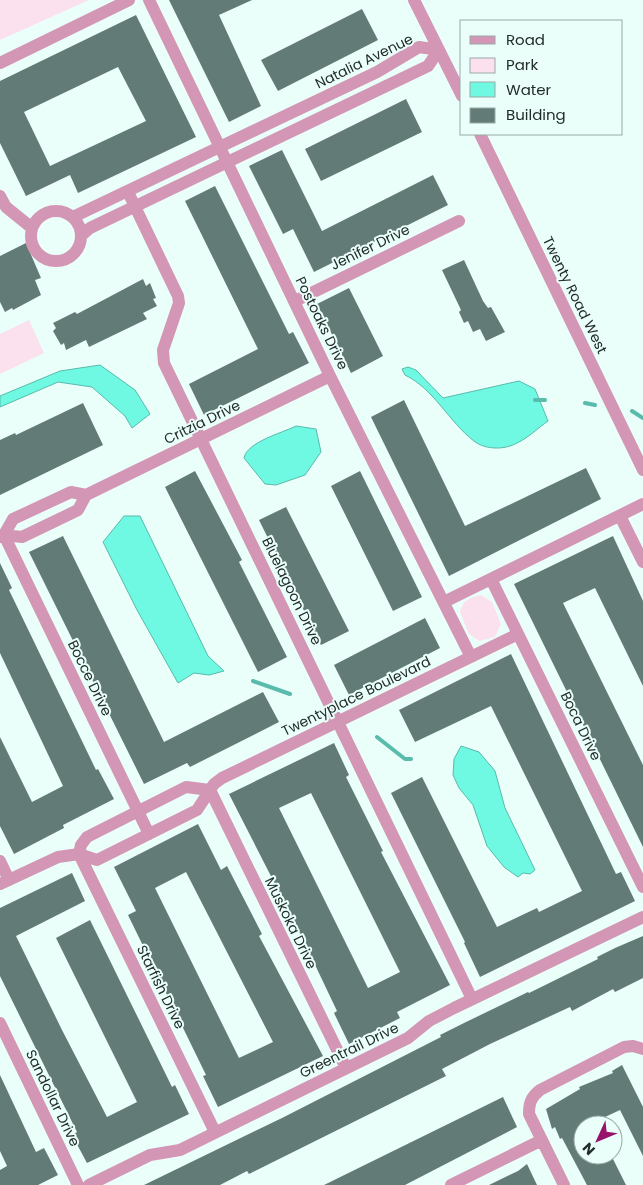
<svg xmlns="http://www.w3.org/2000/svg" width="643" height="1185" font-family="Poppins,sans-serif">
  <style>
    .green { fill: #fbe1ed }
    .water { fill: #6ff8e2; stroke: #58bbab }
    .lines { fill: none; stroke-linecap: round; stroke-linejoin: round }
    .stream { stroke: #58bbab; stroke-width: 4 }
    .building { fill: #637b76; fill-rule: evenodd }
    .minor { stroke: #d396b5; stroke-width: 12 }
    .labels { text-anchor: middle; stroke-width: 4; stroke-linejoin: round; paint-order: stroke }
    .street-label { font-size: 14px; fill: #222c2a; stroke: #eafefa }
  </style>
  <rect width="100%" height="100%" fill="#eafefa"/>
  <path class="green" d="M0,0H89L0,40Z
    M29,320L44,353L0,374V334Z
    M481,595L492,602L501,624L495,637L479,641L469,634L460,612C462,601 470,597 481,595Z"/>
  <path class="water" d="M100,365L135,390L150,414L132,428L125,416L92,387L58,382L0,407V396L60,371Z
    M408,367L416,370L443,398L519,381L535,389L548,421C538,428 528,438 517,443C505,450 485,450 474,441C449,422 434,389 405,375L402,369Z
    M296,426L316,429L321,452L305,475L276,485L265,484L244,458C247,442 282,433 296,426Z
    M124,516H140L208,656L224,671L209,675L194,673L178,683L137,610L103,542Z
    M461,746L479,752L495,771L505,808L535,870L530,874L523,873L518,877L504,867L487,846L473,805L459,788L453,775L454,759Z"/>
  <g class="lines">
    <path class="stream" d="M535,400H545
      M585,403L595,405
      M632,411L643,418
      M253,681L290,694
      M377,737L405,759H411"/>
  </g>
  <path class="building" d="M169,0H252L219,15L261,106L229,122Z
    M362,9L378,40L278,91L261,60Z
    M136,15L196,137L78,193L70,175L26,196L0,143V81ZM118,67L146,121L50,166L24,112Z
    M406,99L422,132L321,181L305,149Z
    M282,150L322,231L433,175L448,205L314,272L293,229L283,234L249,166Z
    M215,186L289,334L293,332L309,363L204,415L189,384L258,349L185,201Z
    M26,243L41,278L35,280L41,295L13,310L12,308L5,312L0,302V256Z
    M464,260L483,301L488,308L491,307L505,332L486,341L480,329L473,332L468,321L464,323L459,312L461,310L442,270Z
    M143,279L146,286L150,283L156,298L153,299L157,306L143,313L147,319L89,347L86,340L66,350L64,343L61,345L53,331L56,328L53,323L75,312L77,314Z
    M349,288L383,356L351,373L317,304Z
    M404,400L465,526L586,468L601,499L449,576L371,417Z
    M83,403L103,445L0,495V440L15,433L16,435Z
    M195,471L242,560L239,562L287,657L258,672L165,487Z
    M360,471L422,597L393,611L331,486Z
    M286,507L349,631L321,645L259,520Z
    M63,536L164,742L263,692L279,722L190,767L187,763L144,784L29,552Z
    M613,536L643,601V686L595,588L563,603L643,765V847L514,584Z
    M0,563L12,588L9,590L96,770L98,769L114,799L63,825L64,828L14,854L0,826V737L32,802L63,786L0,653Z
    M425,618L440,648L349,695L334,665Z
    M511,654L616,874L621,872L635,901L480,977L464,943L465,942L391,793L422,777L497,927L537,908L539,912L582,891L491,706L415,742L399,710Z
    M334,743L349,775L346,777L383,851L381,852L450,985L397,1012L400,1018L349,1044L334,1013L337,1011L298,929L229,794ZM311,793L400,972L368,988L279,808Z
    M198,824L221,870L227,866L262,934L259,936L323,1056L218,1107L203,1076L206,1075L128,915L136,911L114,867ZM186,872L273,1042L239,1058L155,888Z
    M72,873L85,901L16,936L62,1030L107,1117L137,1102L56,938L90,920L172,1087L175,1085L189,1114L87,1163L72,1135L77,1132L0,976V908Z
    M643,936V978L615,992L613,989L572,1011L570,1007L490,1044L442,1069L446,1076L249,1174L247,1171L220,1185H144L282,1118L441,1037L440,1035L464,1023L528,992L529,993L598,959L597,957L615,948Z
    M622,1065L643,1107V1156L620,1110L588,1125H583V1155H611L626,1185H587L562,1138L560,1139L555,1127L552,1129L546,1109L580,1089L579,1087L613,1073L612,1071Z
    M0,1075L36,1152L44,1148L58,1175L38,1185H0V1170L7,1166L0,1151Z
    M503,1097L517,1127L405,1185H324Z
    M527,1164L537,1185H489L518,1171Z"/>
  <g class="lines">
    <path class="minor" d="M149,0L330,376L471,657
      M414,0L462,96
      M0,63L129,0
      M480,134L643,470
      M128,192L178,296L179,303L163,350L164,363L472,999
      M0,196L6,207L32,228
      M31 236a25 25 0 1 1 50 0a25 25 0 1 1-50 0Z
      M73,217L377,72L419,47L439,50L428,66L90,228L82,235
      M295,301L459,221
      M620,516L643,562
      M4,535L149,834
      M4,535L13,519L71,492L86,495
      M0,537L4,535L22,537L78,510L86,495L330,376
      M491,579L643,887
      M444,602L643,504
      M210,790L346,1068
      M79,854L215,1132
      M79,854L81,845L87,837L186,787L210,790
      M0,861L9,880
      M0,884L58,857L79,854L97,860L197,810L214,784L222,778L518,634
      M0,1023L78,1185
      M89,1185L150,1155L180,1150L408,1038L429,1021L454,1008L643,917
      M451,1185L542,1140
      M564,1185L529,1114C529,1103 531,1097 540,1090L624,1047L633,1046L643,1049"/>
  </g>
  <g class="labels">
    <g class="street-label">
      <text transform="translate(364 61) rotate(-26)" y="5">Natalia Avenue</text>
      <text transform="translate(370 247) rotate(-26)" y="5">Jenifer Drive</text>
      <text transform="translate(575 295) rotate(64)" y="5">Twenty Road West</text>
      <text transform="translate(322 323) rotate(64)" y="5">Postoaks Drive</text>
      <text transform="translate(202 422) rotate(-26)" y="5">Critzia Drive</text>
      <text transform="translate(292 591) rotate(64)" y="5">Bluelagoon Drive</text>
      <text transform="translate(90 678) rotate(64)" y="5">Bocce Drive</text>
      <text transform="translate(356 696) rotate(-26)" y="5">Twentyplace Boulevard</text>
      <text transform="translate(581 726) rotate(64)" y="5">Boca Drive</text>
      <text transform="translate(291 923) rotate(64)" y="5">Muskoka Drive</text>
      <text transform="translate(161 987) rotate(64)" y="5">Starfish Drive</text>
      <text transform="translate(349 1050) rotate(-26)" y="5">Greentrail Drive</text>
      <text transform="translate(53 1098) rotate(64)" y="5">Sandollar Drive</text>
    </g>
  </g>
  <rect x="460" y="20" width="162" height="115" fill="#eafefa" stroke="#9aaaa7"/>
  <rect x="470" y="36" width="25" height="8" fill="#d396b5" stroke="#9aaaa7"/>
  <text x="506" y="45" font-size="15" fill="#222c2a">Road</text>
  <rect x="470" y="58" width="25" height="15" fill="#fbe1ed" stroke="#9aaaa7"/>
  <text x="506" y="70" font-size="15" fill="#222c2a">Park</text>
  <rect x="470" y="82" width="25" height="15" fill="#6ff8e2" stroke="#9aaaa7"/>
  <text x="506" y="95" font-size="15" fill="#222c2a">Water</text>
  <rect x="470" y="108" width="25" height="15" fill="#637b76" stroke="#9aaaa7"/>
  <text x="506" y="120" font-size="15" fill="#222c2a">Building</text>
  <g transform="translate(598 1140) rotate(226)"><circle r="24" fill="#eafefa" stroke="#9aaaa7"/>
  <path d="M0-4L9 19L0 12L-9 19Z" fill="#98146a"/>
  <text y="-8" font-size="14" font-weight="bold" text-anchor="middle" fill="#222c2a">N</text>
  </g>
</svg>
